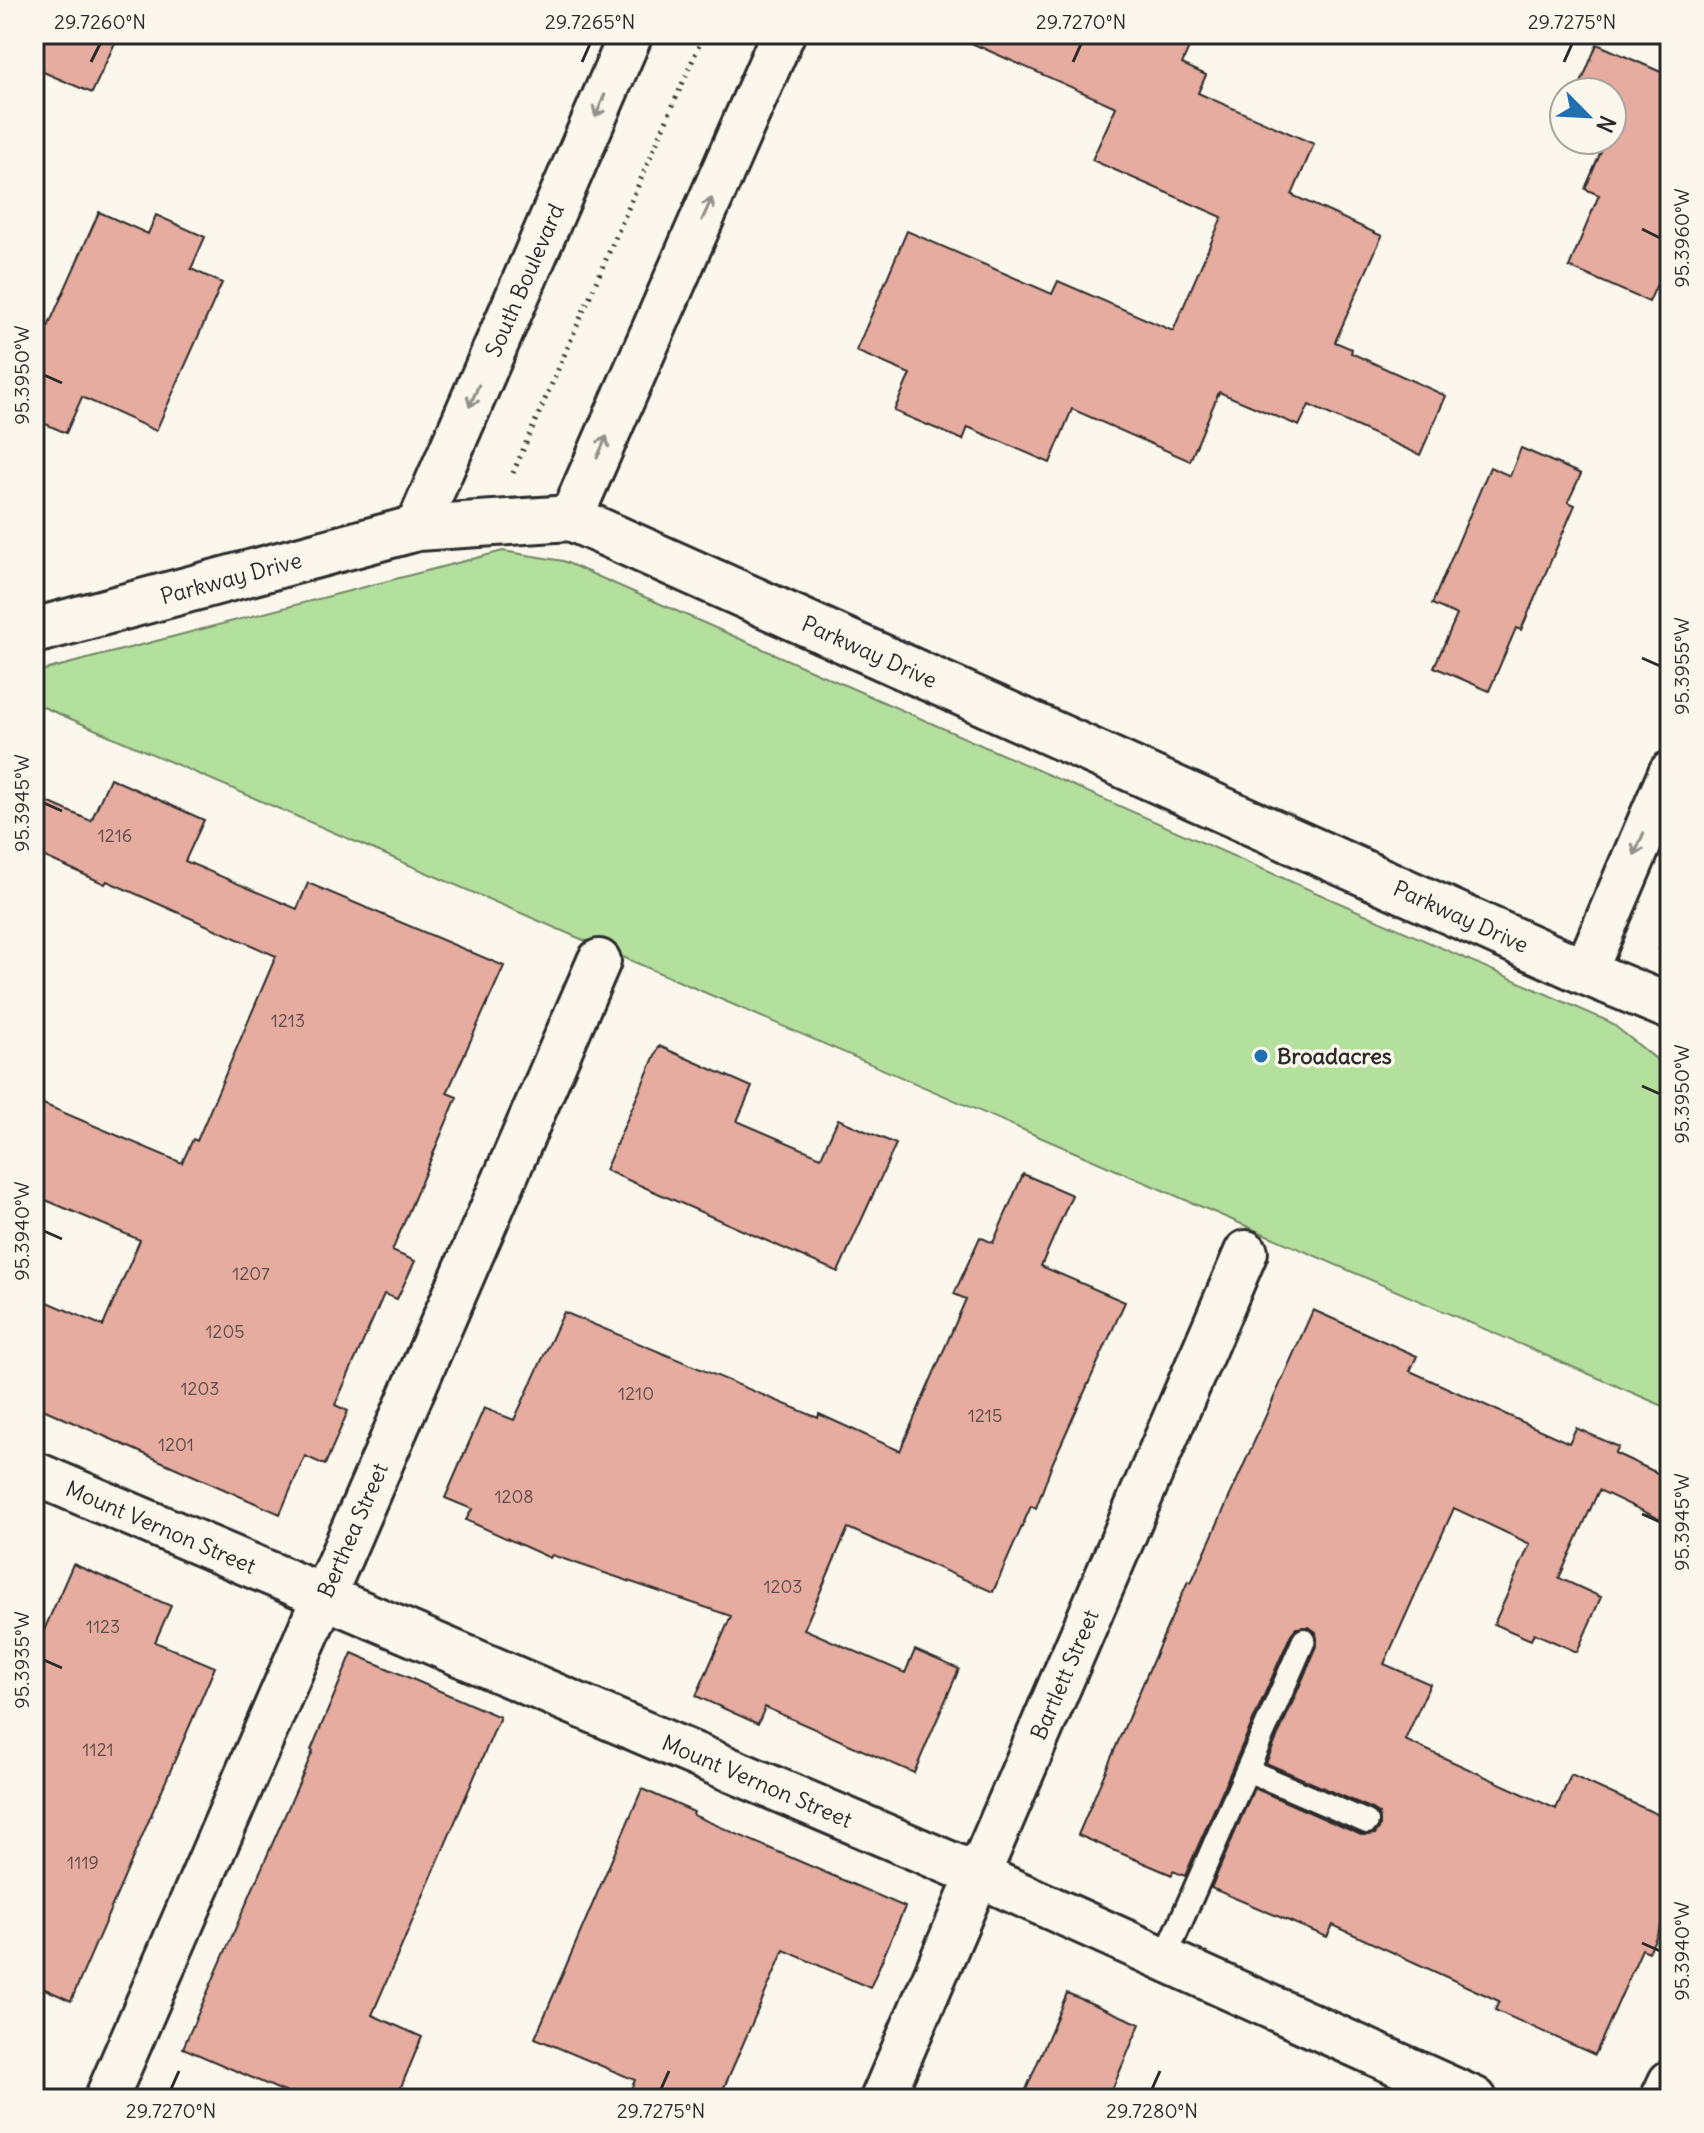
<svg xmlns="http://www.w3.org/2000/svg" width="1704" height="2133" font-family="Delius,sans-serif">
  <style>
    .green { fill: #b4e09e; stroke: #708664; stroke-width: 2 }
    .building { fill: #e5ac9f; stroke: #2b2b2b; stroke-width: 2 }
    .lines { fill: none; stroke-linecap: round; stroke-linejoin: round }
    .service-casing { stroke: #2b2b2b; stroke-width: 28 }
    .minor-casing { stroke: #2b2b2b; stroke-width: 48 }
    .tertiary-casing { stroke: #2b2b2b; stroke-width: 50 }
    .path { stroke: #2b2b2b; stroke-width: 5; stroke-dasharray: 2 6; stroke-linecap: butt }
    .service { stroke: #fbf7ec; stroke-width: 22 }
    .minor { stroke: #fbf7ec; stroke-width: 42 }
    .tertiary { stroke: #fbf7ec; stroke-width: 44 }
    .oneway { stroke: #93918c }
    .ticks { fill: none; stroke: #2b2b2b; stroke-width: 3 }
    .poi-dot { fill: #1f6fb2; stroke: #fbf7ec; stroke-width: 3 }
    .labels { text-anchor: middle; stroke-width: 7; stroke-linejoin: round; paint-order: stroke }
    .number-label { font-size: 18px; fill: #5a4b48 }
    .street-label { font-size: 22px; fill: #2b2b2b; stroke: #fbf7ec }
    .poi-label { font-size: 22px; font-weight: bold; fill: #2b2b2b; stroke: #fbf7ec; text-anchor: start }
    .neatline { fill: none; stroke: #2b2b2b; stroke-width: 3 }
    .ticks-label { font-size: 20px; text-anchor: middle; fill: #2b2b2b }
  </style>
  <rect width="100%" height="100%" fill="#fbf7ec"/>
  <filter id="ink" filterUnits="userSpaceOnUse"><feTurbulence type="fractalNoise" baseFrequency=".0125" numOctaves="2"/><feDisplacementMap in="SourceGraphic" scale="16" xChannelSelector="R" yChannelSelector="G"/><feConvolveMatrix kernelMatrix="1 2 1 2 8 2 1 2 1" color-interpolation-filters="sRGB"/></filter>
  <g filter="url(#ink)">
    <path class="green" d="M503,551L563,561L1610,1022L1656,1059L1670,1089V1409L34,703V679L41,671Z"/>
    <path class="building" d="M34,34H119L92,93L34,68Z
      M951,34H1195L1182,64L1206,75L1198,93L1314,144L1292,195L1382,236L1335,342L1352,349L1351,353L1446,396L1420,455L1309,405L1299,426L1219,392L1190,461L1072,409L1050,463L968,427L963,440L894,411L910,374L856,351L907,231L1052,294L1058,281L1173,331L1222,217L1092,160L1116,107Z
      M1597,44L1670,76V255L1649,302L1569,267L1599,195L1585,189L1606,140H1612V125L1620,105L1612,102V92H1589L1579,88Z
      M99,212L148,234L156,215L205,237L191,269L222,283L156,431L82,397L66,433L34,419V320L48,327Z
      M1521,448L1581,474L1568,502L1575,505L1521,630L1516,628L1489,691L1434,667L1457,615L1432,604L1490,467L1510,476Z
      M110,778L204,820L185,861L297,909L308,883L504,966L447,1093L457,1097L392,1251L415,1261L397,1299L384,1294L335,1405L348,1411L325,1465L305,1456L280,1514L34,1405V1296L103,1326L140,1240L34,1195V1100L182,1163L193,1139L197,1141L276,956L107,881L105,884L34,852V796L91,821Z
      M659,1046L752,1087L737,1121L821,1157L838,1119L896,1144L838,1272L605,1170Z
      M1023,1174L1072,1195L1041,1266L1125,1302L1053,1462L1036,1508L1031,1506L993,1592L848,1528L804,1629L905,1673L915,1650L959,1669L914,1773L765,1707L758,1724L696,1696L731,1616L552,1555L550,1558L466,1520L472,1509L445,1498L484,1408L514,1420L564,1312L818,1418L819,1414L900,1451L966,1299L954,1294L980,1237L993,1243Z
      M1313,1310L1417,1356L1410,1371L1569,1443L1576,1428L1619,1447L1615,1453L1670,1479V1524L1599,1490L1559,1578L1601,1597L1577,1652L1534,1633L1531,1640L1494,1624L1530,1544L1454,1508L1384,1664L1430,1684L1405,1740L1556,1809L1571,1775L1670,1820V1907L1649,1952L1642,1949L1595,2055L1495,2010L1499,2001L1333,1925L1327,1937L1211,1888L1254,1788L1361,1835L1375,1834L1380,1827L1379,1814L1373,1809L1266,1763L1317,1646L1316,1632L1309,1627L1296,1628L1291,1634L1185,1876L1173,1871L1172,1875L1078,1835L1166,1630L1188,1581L1191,1583Z
      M73,1564L171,1606L155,1642L215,1667L71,2001L34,1984V1653Z
      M352,1653L500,1717L372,2015L422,2037L396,2099H301L183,2048L313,1751L311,1750Z
      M642,1789L694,1812L693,1815L905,1907L870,1988L784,1950L719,2099H627L635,2080L535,2038Z
      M1067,1993L1140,2024L1108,2099H1022Z"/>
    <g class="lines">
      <defs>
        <path id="service" d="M1247,1770L1367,1822
          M1164,1960L1304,1640"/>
        <g id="minor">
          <path d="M571,518L783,34"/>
          <path id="s1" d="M417,528L631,34"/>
          <path d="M1585,972L1670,773"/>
          <path id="s2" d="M34,1473L980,1876L1475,2099"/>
          <path id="s3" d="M106,2099L599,961"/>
          <path id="s4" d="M882,2099L1246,1252"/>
          <path d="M1662,2099L1670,2082"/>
        </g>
        <g id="tertiary">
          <path id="s5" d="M34,631L417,528L571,518L1585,972L1670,1007"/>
        </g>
      </defs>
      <use href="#service" class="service-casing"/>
      <use href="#minor" class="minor-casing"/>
      <use href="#tertiary" class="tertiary-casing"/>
      <path class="path" d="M513,473L704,34
        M1660,950L1670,926"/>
      <use href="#service" class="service"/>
      <use href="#minor" class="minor"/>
      <use href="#tertiary" class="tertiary"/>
    </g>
    <defs><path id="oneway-shaft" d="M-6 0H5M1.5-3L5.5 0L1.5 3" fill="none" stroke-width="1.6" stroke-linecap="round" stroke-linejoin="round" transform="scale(2)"/></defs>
    <g class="oneway">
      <use href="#oneway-shaft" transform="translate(600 106) rotate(113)"/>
      <use href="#oneway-shaft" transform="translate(707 209) rotate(-66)"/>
      <use href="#oneway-shaft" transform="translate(474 396) rotate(113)"/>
      <use href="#oneway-shaft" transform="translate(602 447) rotate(-66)"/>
      <use href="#oneway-shaft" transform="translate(1639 844) rotate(113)"/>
    </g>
  </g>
  <path class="ticks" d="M91,62L100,44M582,62L590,44M1073,62L1081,44M1564,62L1572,44M1642,229L1660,238M44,375L62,383M1642,658L1660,666M44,803L62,811M1642,1086L1660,1094M44,1231L62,1239M1642,1514L1660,1522M44,1660L62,1668M1642,1943L1660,1951M171,2089L179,2071M661,2089L669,2071M1152,2089L1160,2071"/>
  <circle class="poi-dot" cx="1261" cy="1056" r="8"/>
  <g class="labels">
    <g class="number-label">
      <text x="115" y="842">1216</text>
      <text x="288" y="1027">1213</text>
      <text x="251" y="1280">1207</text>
      <text x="225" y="1338">1205</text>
      <text x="200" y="1395">1203</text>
      <text x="636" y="1400">1210</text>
      <text x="985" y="1422">1215</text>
      <text x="176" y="1451">1201</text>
      <text x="514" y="1503">1208</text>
      <text x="783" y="1593">1203</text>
      <text x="103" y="1633">1123</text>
      <text x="98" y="1756">1121</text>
      <text x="83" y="1869">1119</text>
    </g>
    <g class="street-label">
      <text dy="8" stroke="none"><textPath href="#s1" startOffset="270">South Boulevard</textPath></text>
      <text dy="8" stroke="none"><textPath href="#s5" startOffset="204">Parkway Drive</textPath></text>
      <text dy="8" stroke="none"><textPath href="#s5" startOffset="878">Parkway Drive</textPath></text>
      <text dy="8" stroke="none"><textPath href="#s5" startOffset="1526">Parkway Drive</textPath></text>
      <text dy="8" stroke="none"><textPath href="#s2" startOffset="138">Mount Vernon Street</textPath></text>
      <text dy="8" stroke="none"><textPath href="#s3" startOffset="620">Berthea Street</textPath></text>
      <text dy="8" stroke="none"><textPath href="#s4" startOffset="462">Bartlett Street</textPath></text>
      <text dy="8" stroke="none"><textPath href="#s2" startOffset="786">Mount Vernon Street</textPath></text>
    </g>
    <g class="poi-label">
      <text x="1277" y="1064">Broadacres</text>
    </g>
  </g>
  <rect width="1704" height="2133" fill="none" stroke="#fbf7ec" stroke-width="88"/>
  <g transform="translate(1588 116) rotate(114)"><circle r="38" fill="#fbf7ec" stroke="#a8a59f" stroke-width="2"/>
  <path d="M0-6L14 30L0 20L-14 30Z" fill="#1f6fb2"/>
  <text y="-12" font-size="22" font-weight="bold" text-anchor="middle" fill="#2b2b2b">N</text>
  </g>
  <rect x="44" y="44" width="1616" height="2045" class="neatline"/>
  <g class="ticks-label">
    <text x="100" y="29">29.7260°N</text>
    <text x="590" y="29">29.7265°N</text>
    <text x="1081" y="29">29.7270°N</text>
    <text x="1572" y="29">29.7275°N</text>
    <text transform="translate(1682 238) rotate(-90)" y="7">95.3960°W</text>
    <text transform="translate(22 375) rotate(-90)" y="7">95.3950°W</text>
    <text transform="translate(1682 666) rotate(-90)" y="7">95.3955°W</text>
    <text transform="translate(22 803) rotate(-90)" y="7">95.3945°W</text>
    <text transform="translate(1682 1094) rotate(-90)" y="7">95.3950°W</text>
    <text transform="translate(22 1231) rotate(-90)" y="7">95.3940°W</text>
    <text transform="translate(1682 1522) rotate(-90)" y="7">95.3945°W</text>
    <text transform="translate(22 1660) rotate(-90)" y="7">95.3935°W</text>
    <text transform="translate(1682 1951) rotate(-90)" y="7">95.3940°W</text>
    <text x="171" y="2118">29.7270°N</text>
    <text x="661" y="2118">29.7275°N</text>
    <text x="1152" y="2118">29.7280°N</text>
  </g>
</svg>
